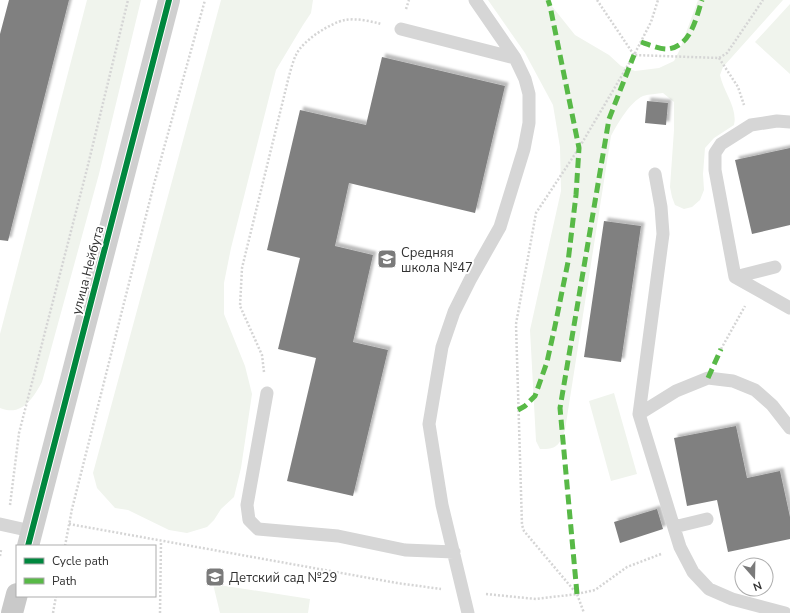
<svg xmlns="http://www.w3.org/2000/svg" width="790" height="613" font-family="'Nunito Sans',sans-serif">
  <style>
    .green { fill: #f0f4ed }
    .building { fill: #808080; filter: url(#shadow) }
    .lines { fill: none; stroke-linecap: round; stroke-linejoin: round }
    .path { stroke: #d5d5d5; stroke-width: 2.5; stroke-dasharray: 2 2; stroke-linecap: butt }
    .lane { stroke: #d6d6d6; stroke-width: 13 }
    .secondary { stroke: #cfcfcf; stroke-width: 22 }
    .primary { stroke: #c9c9c9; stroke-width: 22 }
    .quiet { stroke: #58b947; stroke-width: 5; stroke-dasharray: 10 5; stroke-linecap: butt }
    .cycleway-casing { stroke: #fff; stroke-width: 8 }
    .cycleway { stroke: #00873e; stroke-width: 6 }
    .labels { text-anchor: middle; stroke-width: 4; stroke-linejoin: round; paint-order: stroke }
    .poi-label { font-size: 13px; fill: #323232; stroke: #fff; text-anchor: start }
    .street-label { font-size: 13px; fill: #323232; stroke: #fff }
  </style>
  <defs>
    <filter id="shadow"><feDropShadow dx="3.5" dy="-3.5" stdDeviation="1" flood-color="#0004"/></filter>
  </defs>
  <rect width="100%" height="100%" fill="#fff"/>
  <path class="green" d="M87,0H141L99,174L42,382C33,398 22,417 0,408V334Z
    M221,0H313L311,13L303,25L276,70L231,248L224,283V314L245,366L252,394L241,468L234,497L221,509L214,520L207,527L187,533L169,530L128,510L115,508L97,488L93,473Z
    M488,0H547L575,35L609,55L621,66L635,71L659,68L674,61L680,49L698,0H783L723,67L720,75C723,91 738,108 734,125L714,138L705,148L703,174L704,190L700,200L692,207L684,209L675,205L672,197L670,187L674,130V102L663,93C657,94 649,94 643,96C630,102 618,123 611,136L565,430C560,445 556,450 540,449L536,441L530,330L561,191L560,147L553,105L525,53Z
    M790,4V74L755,42Z
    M614,393L637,474L611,481L589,401Z
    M213,584L310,599L308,613H220Z"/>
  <path class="building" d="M9,0H69L8,241L0,240V34Z
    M382,57L505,86L475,213L349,183L335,246L373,255L353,342L388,350L353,496L287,481L316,358L278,349L300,258L267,250L300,110L366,125Z
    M647,101L668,103L666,125L645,123Z
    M790,148V225L752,234L735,160Z
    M604,221L641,226L621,362L584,357Z
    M736,426L747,478L780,471L790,517V539L728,552L717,500L687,506L674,438Z
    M657,509L663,529L620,543L614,522Z"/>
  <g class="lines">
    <path class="path" d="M597,0L634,55L651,22L658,0
      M406,9L409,0
      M719,58L738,87L744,105
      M721,349L745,306
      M264,372L262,355L240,306L242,268L289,76C291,69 293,61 296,55C302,41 330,23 345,20C356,18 370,21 381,24
      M10,505L19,433L87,169L128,0
      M69,524L397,583L441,589
      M65,546L72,509L154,184L205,0
      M661,554L627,567L595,590L577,594L524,531L522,525L516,324L536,213L579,148L634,55L719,58L727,53L763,0
      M0,556L1,550
      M486,594L536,599L577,594L584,613
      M53,613L56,596
      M160,613L161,541"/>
    <path class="lane" d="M401,29L515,58
      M790,122L777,121L751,125L721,144L715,153V170L735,277L790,308
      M655,174L661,207L663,234L639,414L680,547L693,572L709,589L732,599L785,613
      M735,277L775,267
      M267,393L247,505L249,520L258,529L338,536L405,550L454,552
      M639,414L676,391L708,378L733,381L755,390L772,405L790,428
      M0,524L31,531
      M674,527L707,519
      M468,613L442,505L429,424L442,347L454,312L470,280L500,227L524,149L529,123V94L525,79L515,58L475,0"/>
    <path class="secondary" d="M28,546L169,0"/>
    <path class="primary" d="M12,613L17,594"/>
    <path class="quiet" d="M641,42C647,44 662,50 668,49C691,46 696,18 702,0
      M708,378L721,349
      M518,410L525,406L535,396L547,362L555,326L568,262L576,195L579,148L550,6L548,0
      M577,594L560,408L609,119L634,55"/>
    <defs>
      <path id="cycleway" d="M28,546L169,0"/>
    </defs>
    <use href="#cycleway" class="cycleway-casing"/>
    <use href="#cycleway" class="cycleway"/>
  </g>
  <defs>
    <symbol id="school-square" viewBox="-11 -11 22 22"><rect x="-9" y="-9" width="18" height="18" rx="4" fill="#7a7a7a" stroke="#fff"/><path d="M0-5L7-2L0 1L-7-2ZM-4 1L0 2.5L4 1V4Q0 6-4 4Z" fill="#fff"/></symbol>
  </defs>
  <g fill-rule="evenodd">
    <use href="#school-square" x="376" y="248" width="22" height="22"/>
    <use href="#school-square" x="204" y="566" width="22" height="22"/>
  </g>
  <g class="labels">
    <g class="poi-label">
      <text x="401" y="257">Средняя<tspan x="401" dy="15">школа №47</tspan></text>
      <text x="229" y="582">Детский сад №29</text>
    </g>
    <g class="street-label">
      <text transform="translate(87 270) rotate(-75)" y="5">улица Нейбута</text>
    </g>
  </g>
  <rect x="16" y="545" width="140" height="52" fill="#ffffff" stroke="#adadad"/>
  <rect x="24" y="558" width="20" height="6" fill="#00873e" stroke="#adadad"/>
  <text x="52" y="565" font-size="12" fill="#323232">Cycle path</text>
  <rect x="24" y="578" width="20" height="6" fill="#58b947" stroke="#adadad"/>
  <text x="52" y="585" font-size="12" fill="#323232">Path</text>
  <g transform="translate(754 577) rotate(160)"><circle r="19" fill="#ffffff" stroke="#adadad"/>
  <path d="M0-3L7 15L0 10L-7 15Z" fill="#7a7a7a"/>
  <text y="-6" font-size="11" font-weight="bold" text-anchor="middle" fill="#323232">N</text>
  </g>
</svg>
